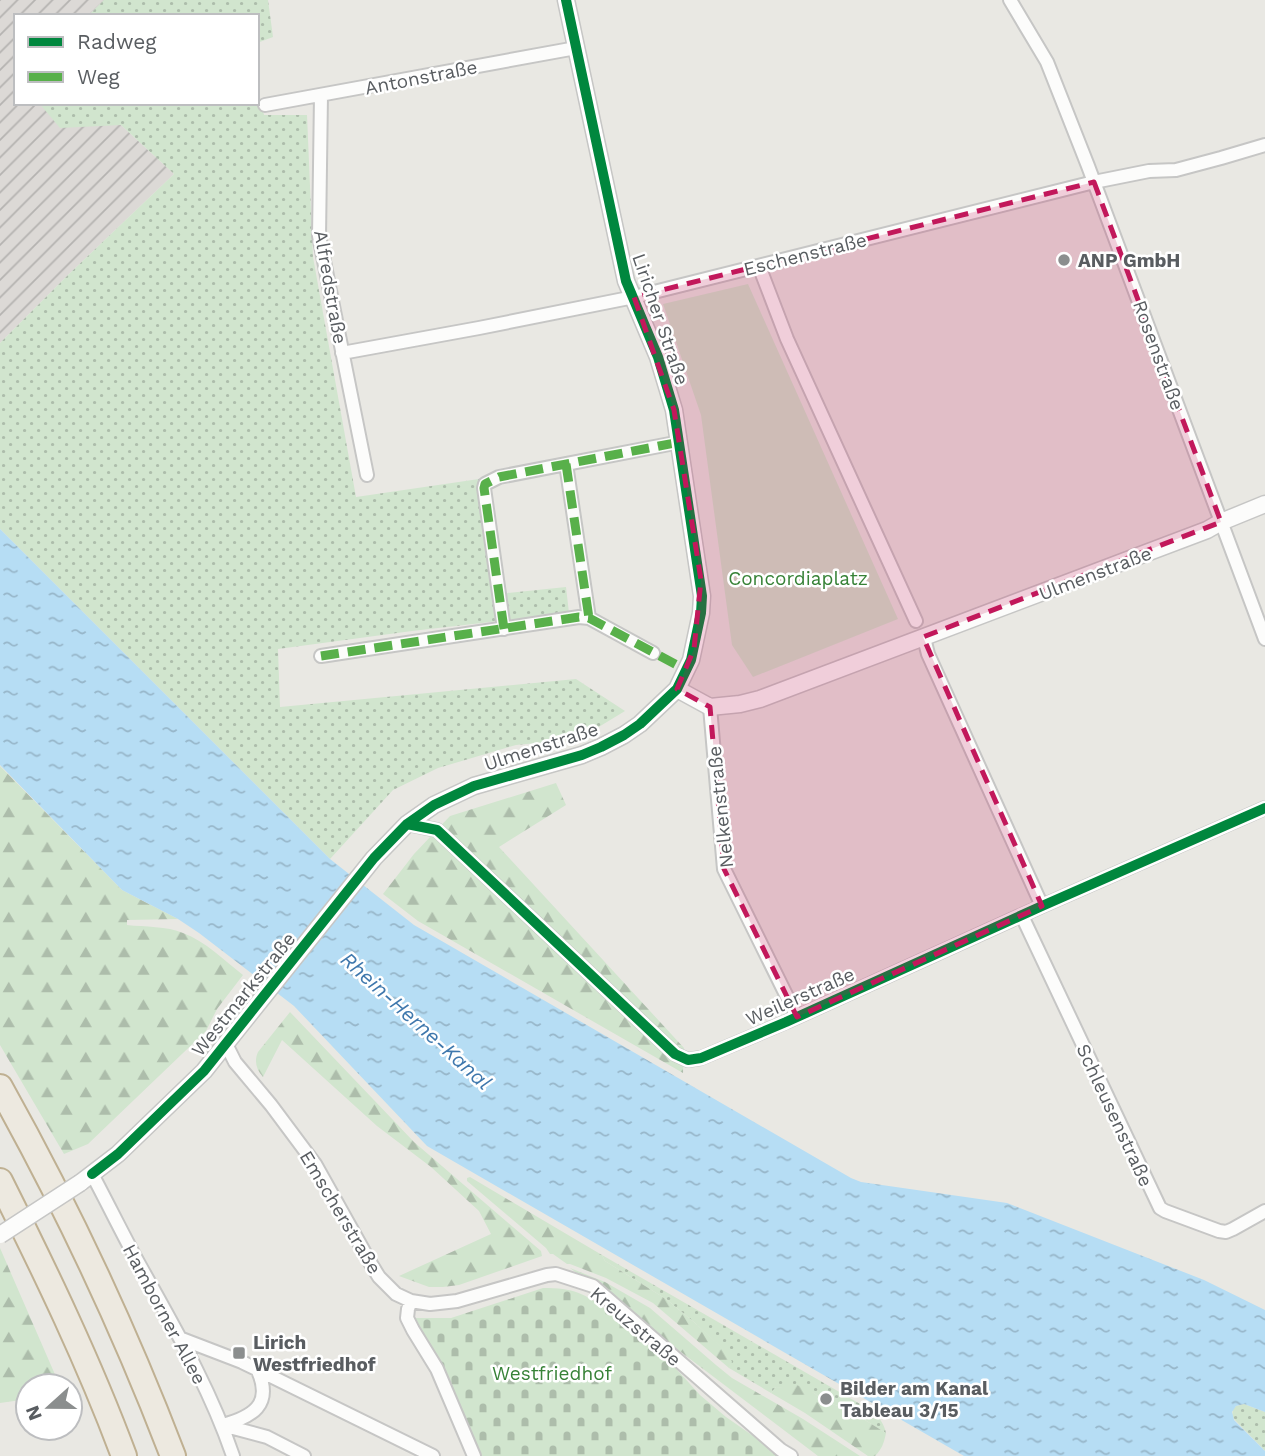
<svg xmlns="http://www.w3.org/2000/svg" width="1265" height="1456" font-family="'Work Sans',sans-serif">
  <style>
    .industrial { fill: url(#industrial-furrows) }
    .grass { fill: url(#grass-dots) }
    .forest { fill: url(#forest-firs) }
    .cemetery { fill: url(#cemetery-stones) }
    .green { fill: #d1e5ce }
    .water { fill: url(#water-ripples) }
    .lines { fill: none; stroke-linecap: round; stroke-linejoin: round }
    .minor-casing { stroke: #c6c6c5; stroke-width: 16 }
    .tertiary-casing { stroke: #c6c6c5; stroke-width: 19 }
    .motorway-casing { stroke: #bfb092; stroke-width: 28 }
    .minor { stroke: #fcfcfb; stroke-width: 12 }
    .tertiary { stroke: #fcfcfb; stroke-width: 16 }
    .motorway { stroke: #ede9e0; stroke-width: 24 }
    .tertiary-bridge-casing { stroke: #c6c6c5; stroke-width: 19; stroke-linecap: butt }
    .tertiary-bridge { stroke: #fcfcfb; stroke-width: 16 }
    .quiet { stroke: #58b04a; stroke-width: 9; stroke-dasharray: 18 9; stroke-linecap: butt }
    .cycleway-casing { stroke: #fff; stroke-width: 15 }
    .cycleway { stroke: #00873e; stroke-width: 10 }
    .marked { fill: #c2185b; fill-opacity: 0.2; stroke: #c2185b; stroke-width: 5; stroke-dasharray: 14 9; stroke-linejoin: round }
    .poi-dot { fill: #8b8e8e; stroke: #fff; stroke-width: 2.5 }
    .labels { text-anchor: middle; stroke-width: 5; stroke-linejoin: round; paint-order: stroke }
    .street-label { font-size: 19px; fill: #595d61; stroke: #fff }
    .poi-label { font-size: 19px; font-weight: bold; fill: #595d61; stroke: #fff; text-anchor: start }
    .park-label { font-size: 19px; fill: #378237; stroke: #fff }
    .water-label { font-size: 21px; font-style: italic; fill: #3f78ad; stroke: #fff }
  </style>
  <defs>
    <pattern id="industrial-furrows" width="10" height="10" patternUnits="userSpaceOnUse" patternTransform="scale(1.75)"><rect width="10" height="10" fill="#dcd9d6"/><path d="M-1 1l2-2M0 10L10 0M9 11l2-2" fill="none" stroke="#b5b3b1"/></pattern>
    <pattern id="grass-dots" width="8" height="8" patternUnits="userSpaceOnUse" patternTransform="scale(1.75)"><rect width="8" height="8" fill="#d1e5ce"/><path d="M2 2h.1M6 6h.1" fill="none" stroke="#adbdab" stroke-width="1.8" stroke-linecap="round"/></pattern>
    <pattern id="forest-firs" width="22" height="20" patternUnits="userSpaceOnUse" patternTransform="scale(1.75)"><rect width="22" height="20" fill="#d1e5ce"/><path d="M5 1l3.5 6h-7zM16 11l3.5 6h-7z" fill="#adbdab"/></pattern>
    <pattern id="cemetery-stones" width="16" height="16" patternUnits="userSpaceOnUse" patternTransform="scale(1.75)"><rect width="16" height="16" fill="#d1e5ce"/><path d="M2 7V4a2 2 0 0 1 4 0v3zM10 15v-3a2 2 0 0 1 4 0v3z" fill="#adbdab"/></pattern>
    <pattern id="water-ripples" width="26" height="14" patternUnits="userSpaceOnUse" patternTransform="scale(1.75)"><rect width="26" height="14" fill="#b6ddf4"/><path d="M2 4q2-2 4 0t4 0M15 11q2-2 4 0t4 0" fill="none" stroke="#97b6c9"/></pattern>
  </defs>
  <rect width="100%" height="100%" fill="#e9e8e3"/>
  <path class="industrial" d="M0,0H104L88,16H16V103H101L121,125L174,174L69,274L0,343Z"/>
  <path class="grass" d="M104,0H268L273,37L257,43V16H88Z
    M257,86L264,115H307L313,257L356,497L479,479L499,594L566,587L569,613L412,631L278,649L280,707L576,679L625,711L579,739L516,745L438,768L393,790L330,859L0,529V343L69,274L174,174L121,125L60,128L39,103H257Z
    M602,1255L874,1412C880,1419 884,1424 886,1433L847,1409L826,1402L814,1393L776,1387L771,1393L729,1368L731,1362L728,1354L695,1323L666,1299L605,1261Z
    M1244,1404L1265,1412V1451L1232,1417L1233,1409L1236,1406Z"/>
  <path class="forest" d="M0,766L122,890L178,919L127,920V925C145,927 167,926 183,933C205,941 225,961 243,975L217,1009L206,1031L88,1144L64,1154L0,1045Z
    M556,783L566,805L499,847L684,1048L683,1073L418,921L383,894L414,854L450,816Z
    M290,1012L414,1142L541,1251L542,1256L459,1285L443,1287H429L399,1276L491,1234L479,1211L431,1167L377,1126L282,1040L263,1077C256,1069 254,1061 258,1052Z
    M470,1177L602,1255L605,1261L666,1299L695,1323L729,1354L732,1362L729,1368L653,1303L606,1278L570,1264H567L553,1254H550L546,1248L467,1181V1178Z
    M0,1248L60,1386H28V1399L0,1403Z
    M570,1268L605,1282L650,1308L716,1365L732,1378L803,1419L860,1456H818Z
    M797,1385L814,1393L826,1402L847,1409L886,1433C884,1443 882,1449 875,1456H868L805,1413L771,1393L776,1387L791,1388Z"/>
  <path class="cemetery" d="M543,1288C574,1288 584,1293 608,1311L610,1310L669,1361L700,1395L726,1417L782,1456H480L473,1444L413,1318H451Z"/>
  <path class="green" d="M748,284L898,619L753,677L732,645L701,415L663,304Z"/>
  <path class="water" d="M0,529L330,859L414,925L851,1178L861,1182L1007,1203L1204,1280L1265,1310V1412L1244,1404L1236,1406L1232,1412L1234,1420L1265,1451V1456H964L427,1146L294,1006L199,933L178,919L122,890L0,765Z"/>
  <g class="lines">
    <defs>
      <path id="minor" d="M1010,0L1047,62L1088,166L1265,639
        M321,96L319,236L367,475
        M265,105L576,48
        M759,266L787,339L916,621
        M342,353L479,328L634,297L1094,182L1149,171L1176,170L1221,158L1265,145
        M566,464L589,618
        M504,629L484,488L485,484L499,477L680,442
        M924,638L928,654L1042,906
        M321,656L579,617L589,618L653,653
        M710,707L724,869L797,1017
        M407,824L437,830L675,1054L688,1060L701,1058L786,1022L1042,906L1265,808
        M1022,916L1160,1208L1165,1211L1219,1231L1226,1232L1233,1229L1265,1211
        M226,1044L235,1062L271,1105L315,1164L371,1264L379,1277L396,1294L411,1301L430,1304L457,1301L547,1275L556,1274L593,1286L781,1450L791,1456
        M92,1174C108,1204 123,1235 139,1264C174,1327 210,1388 233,1456
        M411,1301L408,1309L407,1318L413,1330L437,1369L474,1456
        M182,1339L242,1362L433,1456
        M222,1425L267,1437L304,1456
        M223,1425C252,1417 273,1405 258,1371"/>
      <path id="tertiary" d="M677,689L710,707L740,704L760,699L1207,530L1221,522L1265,504
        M80,1183L118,1154L204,1071L374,858L407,824L434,805L474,786L582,755L601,747L624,735L640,724L677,689L691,660L701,613L702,596L674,410L658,357L626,281L566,0"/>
      <path id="motorway" d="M0,1087C67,1207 124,1328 173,1456
        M0,1181C45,1271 89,1362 124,1456"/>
    </defs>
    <use href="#minor" class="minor-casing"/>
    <use href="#tertiary" class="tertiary-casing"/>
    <use href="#motorway" class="motorway-casing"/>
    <use href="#minor" class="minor"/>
    <use href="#tertiary" class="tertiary"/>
    <use href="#motorway" class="motorway"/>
    <defs>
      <path id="tertiary-bridge" d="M0,1235L80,1183"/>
    </defs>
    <use href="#tertiary-bridge" class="tertiary-bridge-casing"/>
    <use href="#tertiary-bridge" class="tertiary-bridge"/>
    <path class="quiet" d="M566,464L589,618
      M504,629L484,488L485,484L499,477L680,442
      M321,656L579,617L589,618L677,665L686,673"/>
    <defs>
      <path id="cycleway" d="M407,824L437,830L675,1054L688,1060L701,1058L786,1022L1042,906L1265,808
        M92,1174L118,1154L204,1071L374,858L407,824L434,805L474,786L582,755L601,747L624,735L640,724L677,689L691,660L701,613L702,596L674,410L658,357L626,281L566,0"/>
    </defs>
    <use href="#cycleway" class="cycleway-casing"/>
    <use href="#cycleway" class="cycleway"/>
  </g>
  <path class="marked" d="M1094,182L1221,522L923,637L1042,906L797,1017L724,869L710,707L677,689L694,649L701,580L674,410L634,297Z"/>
  <g class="poi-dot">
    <circle cx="1064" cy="260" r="7"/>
    <rect x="232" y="1346" width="14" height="14" rx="3.5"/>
    <circle cx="826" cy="1399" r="7"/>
  </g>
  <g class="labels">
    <g class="street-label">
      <text transform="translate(421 77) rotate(-11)" y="7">Antonstraße</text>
      <text transform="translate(805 254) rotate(-14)" y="7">Eschenstraße</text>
      <text transform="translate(331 287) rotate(80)" y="7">Alfredstraße</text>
      <text transform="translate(661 319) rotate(71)" y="7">Liricher Straße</text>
      <text transform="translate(1159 355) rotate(70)" y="7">Rosenstraße</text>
      <text transform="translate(1095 573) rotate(-21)" y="7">Ulmenstraße</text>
      <text transform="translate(541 746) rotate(-18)" y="7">Ulmenstraße</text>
      <text transform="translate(720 807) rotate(-96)" y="7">Nelkenstraße</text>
      <text transform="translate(243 994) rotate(-51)" y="7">Westmarkstraße</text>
      <text transform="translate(800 996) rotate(-24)" y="7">Weilerstraße</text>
      <text transform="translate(1115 1115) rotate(65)" y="7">Schleusenstraße</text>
      <text transform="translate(341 1212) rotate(59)" y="7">Emscherstraße</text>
      <text transform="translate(165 1314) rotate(62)" y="7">Hamborner Allee</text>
      <text transform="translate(636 1326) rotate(40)" y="7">Kreuzstraße</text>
    </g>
    <g class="poi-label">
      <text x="1078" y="267">ANP GmbH</text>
      <text x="253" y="1349">Lirich<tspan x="253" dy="22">Westfriedhof</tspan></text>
      <text x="840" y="1395">Bilder am Kanal<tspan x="840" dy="22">Tableau 3/15</tspan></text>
    </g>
    <g class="park-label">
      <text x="798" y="585">Concordiaplatz</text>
      <text x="552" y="1380">Westfriedhof</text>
    </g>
    <g class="water-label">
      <text transform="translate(416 1021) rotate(42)" y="7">Rhein-Herne-Kanal</text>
    </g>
  </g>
  <rect x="14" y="14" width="245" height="91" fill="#ffffff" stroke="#bdbec0" stroke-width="2"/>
  <rect x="28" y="37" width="35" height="10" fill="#00873e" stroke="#bdbec0" stroke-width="2"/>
  <text x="77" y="49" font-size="21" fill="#595d61">Radweg</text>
  <rect x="28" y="72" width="35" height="10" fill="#58b04a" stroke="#bdbec0" stroke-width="2"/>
  <text x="77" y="84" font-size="21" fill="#595d61">Weg</text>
  <g transform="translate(49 1407) rotate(249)"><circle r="33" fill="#ffffff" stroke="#bdbec0" stroke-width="2"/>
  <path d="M0-5L12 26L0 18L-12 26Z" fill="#8b8e8e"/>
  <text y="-10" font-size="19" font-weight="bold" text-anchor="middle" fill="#595d61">N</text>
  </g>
</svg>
